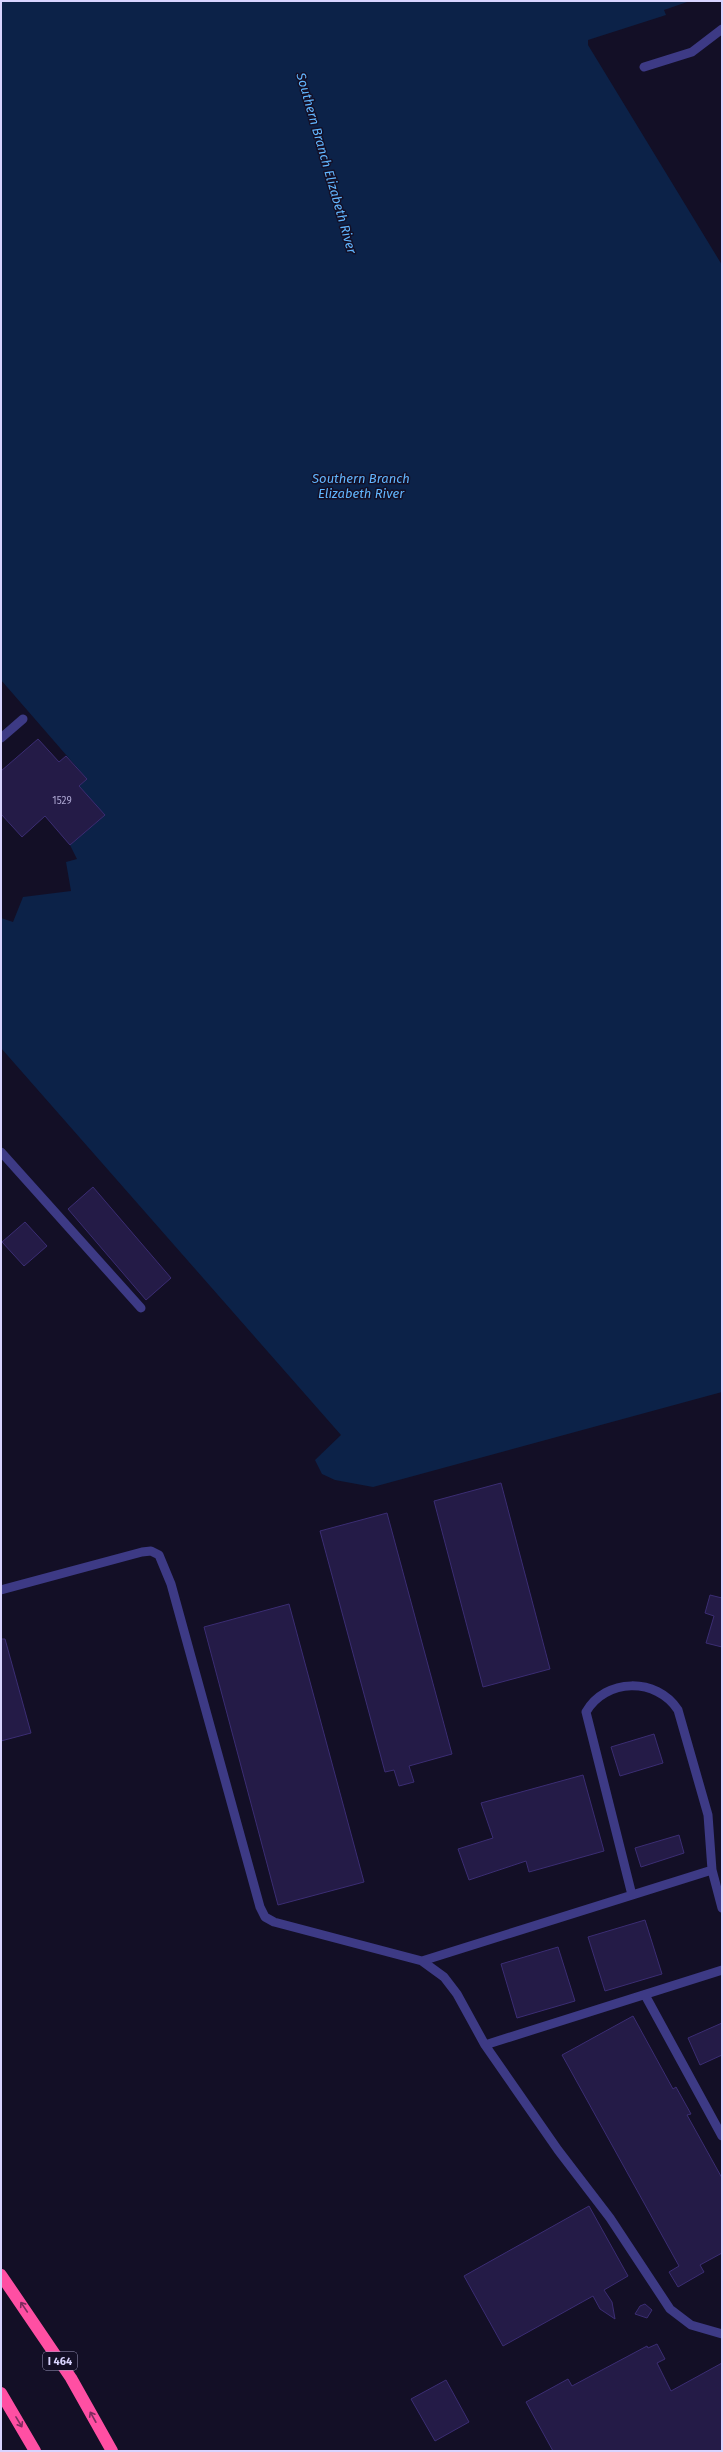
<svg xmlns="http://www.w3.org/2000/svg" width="723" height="2452" font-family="'Fira Sans',sans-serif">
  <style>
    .water { fill: #0c2248 }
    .building { fill: #241b47; stroke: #3b2d73 }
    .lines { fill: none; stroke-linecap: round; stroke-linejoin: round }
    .lane { stroke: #3d3a85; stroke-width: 9 }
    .highway { stroke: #ff4fa3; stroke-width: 12 }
    .oneway { stroke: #7d2c5e }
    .labels { text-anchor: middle; stroke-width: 3; stroke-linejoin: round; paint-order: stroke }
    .number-label { font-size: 10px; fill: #aca6d1 }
    .shield { fill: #130f26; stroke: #9e99be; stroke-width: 1 }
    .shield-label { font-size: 11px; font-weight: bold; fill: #d9d4ff }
    .water-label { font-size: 13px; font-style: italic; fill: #62b6ff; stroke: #130f26 }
  </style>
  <rect width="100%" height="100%" fill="#130f26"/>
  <path class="water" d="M1,1H690L664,10L666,15L588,40V45L722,265V1392L373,1487L335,1480L322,1474L315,1460L341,1435L1,1048V918L13,922L23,897L71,891L66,862L77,859L70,845L105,815L79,786L87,779L1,680Z"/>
  <path class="building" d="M38,739L59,762L66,756L87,779L79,786L105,815L70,845L45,816L22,837L1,814V771Z
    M93,1187L171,1278L146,1300L68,1209Z
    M25,1222L47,1246L24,1266L2,1242Z
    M501,1483L550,1669L483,1687L434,1501Z
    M387,1513L452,1754L409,1766L414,1782L399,1786L394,1770L385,1772L320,1531Z
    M710,1595L722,1598V1647L706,1643L714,1616L705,1613Z
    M289,1604L364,1882L278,1905L204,1627Z
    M1,1639H5L31,1733L1,1741Z
    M654,1734L663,1763L620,1776L611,1747Z
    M583,1775L604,1851L529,1872L526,1861L469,1880L458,1849L493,1838L481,1803Z
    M679,1835L684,1853L641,1867L635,1848Z
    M645,1920L662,1974L605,1991L588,1937Z
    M558,1947L575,2001L517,2018L501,1964Z
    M633,2016L673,2089L676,2087L691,2114L687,2115L722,2178V2253L700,2265L704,2272L678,2287L669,2272L679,2266L562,2055Z
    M722,2023V2055L700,2065L688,2038Z
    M589,2206L628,2276L604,2290L612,2302L615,2319L600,2309L593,2296L503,2346L464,2276Z
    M645,2304L652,2310L647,2318L635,2314L640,2306Z
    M657,2344L665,2359L657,2363L671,2391L722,2363V2451H553L526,2402L568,2379L572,2386L647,2346L648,2348Z
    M446,2380L469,2422L435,2441L411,2399Z"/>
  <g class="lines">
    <path class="lane" d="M644,67L692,52L722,29
      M1,738L23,719
      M1,1152L141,1308
      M1,1590L142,1552L151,1551L159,1555L171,1584L260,1907L265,1917L274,1922L422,1961L712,1870
      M632,1895L586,1712C605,1678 657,1677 678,1710L708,1815L712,1870L722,1908
      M422,1961L444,1977L457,1994L485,2045L558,2150L610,2218L670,2309L691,2325L722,2334
      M645,1995L722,2136
      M485,2045L722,1970"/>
    <path class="highway" d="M1,2275L71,2378L112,2451
      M1,2393L35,2451"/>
  </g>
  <defs><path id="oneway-shaft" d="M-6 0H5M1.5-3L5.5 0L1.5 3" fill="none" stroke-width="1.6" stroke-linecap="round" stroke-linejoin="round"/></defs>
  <g class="oneway">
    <use href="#oneway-shaft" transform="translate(24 2307) rotate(-124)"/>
    <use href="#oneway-shaft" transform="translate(93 2417) rotate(-119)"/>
    <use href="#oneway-shaft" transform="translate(19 2422) rotate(59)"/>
  </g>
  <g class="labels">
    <g class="number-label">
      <text x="62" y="804">1529</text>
    </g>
    <rect class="shield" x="43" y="2352" width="34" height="18" rx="3"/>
    <g class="shield-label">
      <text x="60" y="2365">I 464</text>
    </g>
    <g class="water-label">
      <text transform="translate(327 163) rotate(74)" y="5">Southern Branch Elizabeth River</text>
      <text x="361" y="483">Southern Branch<tspan x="361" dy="15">Elizabeth River</tspan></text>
    </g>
  </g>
  <rect width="723" height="2452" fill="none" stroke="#d9d4ff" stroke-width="4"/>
</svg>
